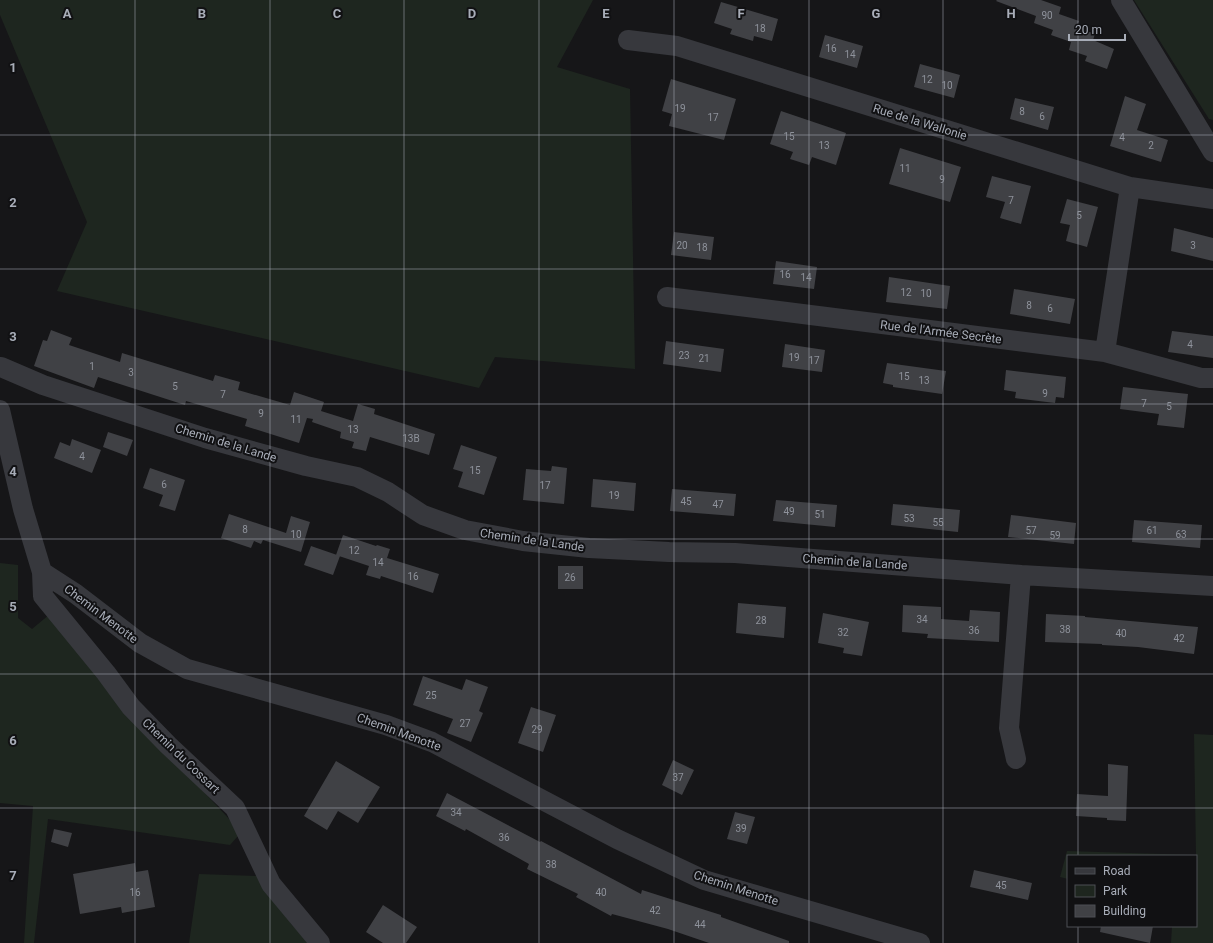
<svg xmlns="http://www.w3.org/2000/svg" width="1213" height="943" font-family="Roboto,sans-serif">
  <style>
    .green { fill: #1e261f }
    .building { fill: #404145 }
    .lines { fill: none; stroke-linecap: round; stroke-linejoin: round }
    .street { stroke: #37383d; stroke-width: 20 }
    .grid { fill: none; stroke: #a8adb8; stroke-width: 1; stroke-opacity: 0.55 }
    .labels { text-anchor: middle; stroke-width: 4; stroke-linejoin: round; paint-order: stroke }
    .number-label { font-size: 10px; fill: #8e929b }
    .street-label { font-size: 12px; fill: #a8adb8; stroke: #111113 }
    .grid-label { font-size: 13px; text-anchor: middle; font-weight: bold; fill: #a8adb8; stroke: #111113; stroke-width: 4; stroke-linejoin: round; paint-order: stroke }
  </style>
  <rect width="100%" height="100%" fill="#161618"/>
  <path class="green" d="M0,0H593L557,67L630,89L635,369L495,357L479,388L57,291L87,222L0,15Z
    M1134,0H1213V120L1209,119Z
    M0,563L18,565V618L32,629L50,614L122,704L230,820L238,836L230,845L48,819L34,943H24L33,806L0,803Z
    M1194,734L1213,735V943H1171L1172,926H1196V856H1068V879L1060,877L1067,851L1196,855Z
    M199,874L259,876L292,925L310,943H189Z"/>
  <path class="building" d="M997,0H1041L1061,7L1059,14L1079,21L1076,27L1095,34L1093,40L1114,49L1107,69L1085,61L1087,56L1069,50L1071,42L1051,35L1053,30L1034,23L1036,16L996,1Z
    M721,2L778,19L772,41L754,36L753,41L730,34L732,29L714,23Z
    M825,35L863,46L857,68L819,57Z
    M920,64L960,75L954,98L914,87Z
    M671,79L736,99L724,140L669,126L672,114L662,111Z
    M1125,96L1146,104L1137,130L1168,140L1161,162L1110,146Z
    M1015,98L1054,107L1048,130L1010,119Z
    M781,111L846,133L836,165L812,157L809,165L790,159L793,152L770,144Z
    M900,148L961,167L950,202L889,184Z
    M992,176L1031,186L1021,224L1000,218L1005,202L986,197Z
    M1067,199L1098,207L1087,247L1066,241L1070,225L1060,223Z
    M1174,228L1213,238V261L1171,251Z
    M674,232L714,237L711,260L671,255Z
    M776,261L817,267L814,289L773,284Z
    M889,277L950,286L947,309L886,302Z
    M1014,289L1075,299L1070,324L1010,314Z
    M51,330L72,338L69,345L120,362L122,353L213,381L215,375L240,382L238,390L290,405L294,392L324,402L321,411L353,421L358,404L375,409L374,414L435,434L429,455L370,437L366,451L352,448L354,442L340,438L341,432L312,422L313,419L307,418L299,443L245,426L247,419L186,401L185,405L98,377L94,388L34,366L43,340L47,341Z
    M1172,331L1213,336V358L1168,352Z
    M666,341L724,349L721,372L663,364Z
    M785,344L825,350L822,372L782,367Z
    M887,363L946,371L942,394L893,387V385L883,383Z
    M1006,370L1066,377L1064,398L1056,397L1055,403L1015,398L1016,392L1004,390Z
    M1123,387L1188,394L1184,428L1157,425L1159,414L1120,409Z
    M108,432L133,440L127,456L103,447Z
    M72,439L101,450L92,473L54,458L60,442L70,446Z
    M461,445L497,457L484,495L458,487L463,472L453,469Z
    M552,466L567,468L564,504L523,500L526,469L551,471Z
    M150,468L185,480L175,511L159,506L163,495L143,488Z
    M593,479L636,483L634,511L591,507Z
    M672,489L736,494L734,516L670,511Z
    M776,500L837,505L835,527L773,521Z
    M893,504L960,510L958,532L891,525Z
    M229,514L286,533L291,516L310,522L301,552L263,540L261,544L254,541L251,548L221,538Z
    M1011,515L1076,523L1074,544L1008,537Z
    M1134,520L1202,525L1200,548L1132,542Z
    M343,535L376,546L377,545L390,549L387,558L439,574L433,593L381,576L380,579L366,575L369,566L336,555Z
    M311,546L340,556L333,575L304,565Z
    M558,566H583V589H558Z
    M738,603L786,607L784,638L736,633Z
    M903,605L941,607V619L969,621L970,610L1000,612L999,642L927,638L928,634L902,632Z
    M823,613L869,622L862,656L843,653L844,648L818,643Z
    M1046,614L1085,616V617L1198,627L1194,654L1138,647L1102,645V644L1045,642Z
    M423,676L462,690L466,679L488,687L479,711L483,713L471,742L447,733L453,719L413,705Z
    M531,707L556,715L543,752L518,743Z
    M673,760L694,770L682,795L662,785Z
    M336,761L380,787L358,823L338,811L327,830L304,816Z
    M1108,764L1128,766L1126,821L1107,820V818L1076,816L1077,794L1108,796Z
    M447,793L540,842L541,841L575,859L641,894L642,890L721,915V917L789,941V943H709L668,929L612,914L611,916L576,897L578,894L527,869L529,864L466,829L465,831L436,816Z
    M735,812L755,817L747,844L727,839Z
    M54,829L72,833L68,847L51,842Z
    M135,863L136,872L148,870L155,907L122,913L121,907L80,914L73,874Z
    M974,870L1032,883L1028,900L970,887Z
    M383,905L417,927L406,943H383L366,932Z
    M1101,926H1153L1150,943L1100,932Z"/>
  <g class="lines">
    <path class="street" d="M1121,0L1213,152
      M628,40L677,46L1130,187L1213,199
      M667,297L1105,352L1201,378H1213
      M1105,352L1130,187
      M1,367L43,385L205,438L306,466L357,477L388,492L423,515L465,530L523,541L589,548L669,552L735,553L1021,575L1213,586
      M0,410L23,509L42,572L43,596L106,673L131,707L168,745L235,808L271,884L320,943
      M42,572L76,594L140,643L187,669L386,725L432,742L617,839L704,880L920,943
      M1016,759L1009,728L1021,575"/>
  </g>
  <path class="grid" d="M135,0V943M270,0V943M404,0V943M539,0V943M674,0V943M809,0V943M943,0V943M1078,0V856M0,135H1213M0,269H1213M0,404H1213M0,539H1213M0,674H1213M0,808H1213M1078,926V943"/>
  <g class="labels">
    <g class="number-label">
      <text x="1047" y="19">90</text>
      <text x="760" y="32">18</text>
      <text x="831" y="52">16</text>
      <text x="850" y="58">14</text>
      <text x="927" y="83">12</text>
      <text x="947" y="89">10</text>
      <text x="680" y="112">19</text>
      <text x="1022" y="115">8</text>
      <text x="1042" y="120">6</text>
      <text x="713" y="121">17</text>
      <text x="789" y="140">15</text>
      <text x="1122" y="141">4</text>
      <text x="824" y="149">13</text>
      <text x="1151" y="149">2</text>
      <text x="905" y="172">11</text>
      <text x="942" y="183">9</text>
      <text x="1011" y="204">7</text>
      <text x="1079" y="219">5</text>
      <text x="682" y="249">20</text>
      <text x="1193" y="249">3</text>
      <text x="702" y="251">18</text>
      <text x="785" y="278">16</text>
      <text x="806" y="281">14</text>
      <text x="906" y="296">12</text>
      <text x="926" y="297">10</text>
      <text x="1029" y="309">8</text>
      <text x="1050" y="312">6</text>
      <text x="1190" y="348">4</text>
      <text x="684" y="359">23</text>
      <text x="794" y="361">19</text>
      <text x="704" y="362">21</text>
      <text x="814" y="364">17</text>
      <text x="92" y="370">1</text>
      <text x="131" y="376">3</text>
      <text x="904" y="380">15</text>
      <text x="924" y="384">13</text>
      <text x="175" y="390">5</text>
      <text x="1045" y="397">9</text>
      <text x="223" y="398">7</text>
      <text x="1144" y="407">7</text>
      <text x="1169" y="410">5</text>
      <text x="261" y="417">9</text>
      <text x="296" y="423">11</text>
      <text x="353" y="433">13</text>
      <text x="411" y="442">13B</text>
      <text x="82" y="460">4</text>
      <text x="475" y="474">15</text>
      <text x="164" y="488">6</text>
      <text x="545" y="489">17</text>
      <text x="614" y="499">19</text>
      <text x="686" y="505">45</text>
      <text x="718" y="508">47</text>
      <text x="789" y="515">49</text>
      <text x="820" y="518">51</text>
      <text x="909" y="522">53</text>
      <text x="938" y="526">55</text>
      <text x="245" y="533">8</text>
      <text x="1031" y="534">57</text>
      <text x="1152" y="534">61</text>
      <text x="296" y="538">10</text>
      <text x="1181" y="538">63</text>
      <text x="1055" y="539">59</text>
      <text x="354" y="554">12</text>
      <text x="378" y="566">14</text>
      <text x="413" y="580">16</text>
      <text x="570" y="581">26</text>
      <text x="922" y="623">34</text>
      <text x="761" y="624">28</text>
      <text x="1065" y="633">38</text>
      <text x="974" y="634">36</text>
      <text x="843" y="636">32</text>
      <text x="1121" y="637">40</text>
      <text x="1179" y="642">42</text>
      <text x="431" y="699">25</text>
      <text x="465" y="727">27</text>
      <text x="537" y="733">29</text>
      <text x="678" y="781">37</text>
      <text x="456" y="816">34</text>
      <text x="741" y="832">39</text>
      <text x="504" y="841">36</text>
      <text x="551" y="868">38</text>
      <text x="1001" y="889">45</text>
      <text x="135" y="896">16</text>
      <text x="601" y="896">40</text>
      <text x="655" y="914">42</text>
      <text x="700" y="928">44</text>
    </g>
    <g class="street-label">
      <text transform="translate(920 122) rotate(17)" y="4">Rue de la Wallonie</text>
      <text transform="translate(941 332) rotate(7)" y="4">Rue de l'Armée Secrète</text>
      <text transform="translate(226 443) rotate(17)" y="4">Chemin de la Lande</text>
      <text transform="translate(532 540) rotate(8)" y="4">Chemin de la Lande</text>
      <text transform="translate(855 562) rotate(4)" y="4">Chemin de la Lande</text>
      <text transform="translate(101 614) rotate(37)" y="4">Chemin Menotte</text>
      <text transform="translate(399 732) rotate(20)" y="4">Chemin Menotte</text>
      <text transform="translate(181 756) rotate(44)" y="4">Chemin du Cossart</text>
      <text transform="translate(736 888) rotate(18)" y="4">Chemin Menotte</text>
    </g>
  </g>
  <g class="grid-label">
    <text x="67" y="18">A</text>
    <text x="202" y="18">B</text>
    <text x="337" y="18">C</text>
    <text x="472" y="18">D</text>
    <text x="606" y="18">E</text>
    <text x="741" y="18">F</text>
    <text x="876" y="18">G</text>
    <text x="1011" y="18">H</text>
    <text x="13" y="72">1</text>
    <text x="13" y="207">2</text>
    <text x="13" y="341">3</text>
    <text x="13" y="476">4</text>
    <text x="13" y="611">5</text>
    <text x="13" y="745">6</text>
    <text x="13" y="880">7</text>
  </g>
  <rect x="1067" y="855" width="130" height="72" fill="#111113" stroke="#4d4f55"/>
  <rect x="1075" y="868" width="20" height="6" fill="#37383d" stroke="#4d4f55"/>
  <text x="1103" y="875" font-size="12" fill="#a8adb8">Road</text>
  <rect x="1075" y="885" width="20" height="12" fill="#1e261f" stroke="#4d4f55"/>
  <text x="1103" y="895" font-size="12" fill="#a8adb8">Park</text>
  <rect x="1075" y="905" width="20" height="12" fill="#404145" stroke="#4d4f55"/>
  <text x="1103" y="915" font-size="12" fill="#a8adb8">Building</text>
  <path d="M1069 34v6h56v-6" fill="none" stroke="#a8adb8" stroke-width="2"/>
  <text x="1075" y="34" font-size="12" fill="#a8adb8" stroke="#111113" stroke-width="3" paint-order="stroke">20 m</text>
</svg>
